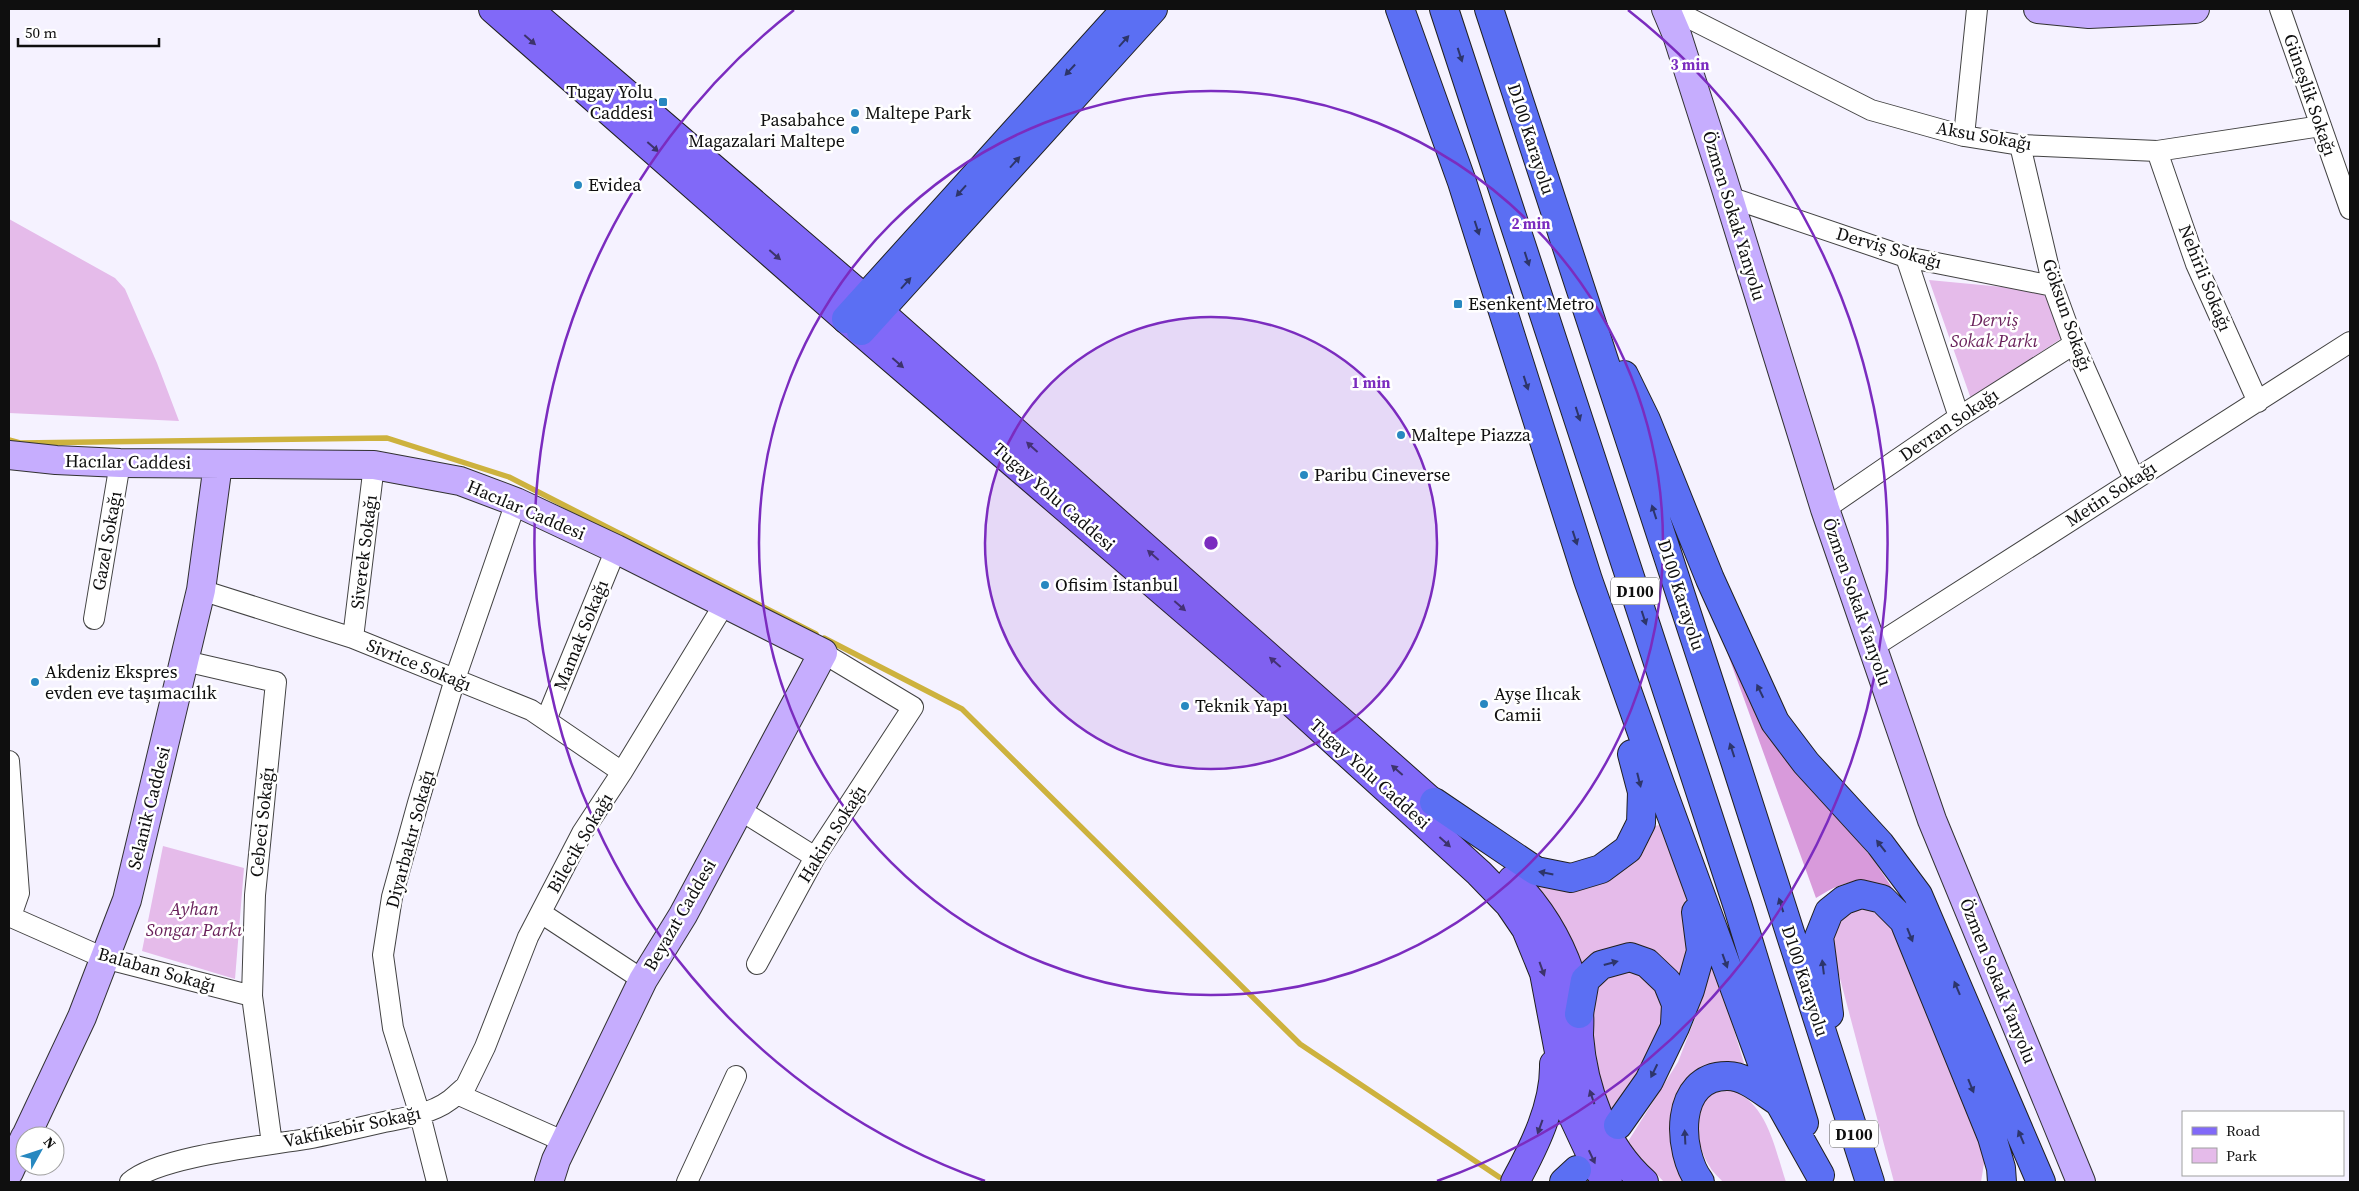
<svg xmlns="http://www.w3.org/2000/svg" width="2359" height="1191" font-family="'Source Serif 4',serif">
  <style>
    .green { fill: #e5bbea }
    .forest { fill: #d89adb }
    .lines { fill: none; stroke-linecap: round; stroke-linejoin: round }
    .stream { stroke: #cdb23e; stroke-width: 5.5 }
    .street-casing { stroke: #424242; stroke-width: 22 }
    .secondary-casing { stroke: #313131; stroke-width: 30 }
    .primary-casing { stroke: #202020; stroke-width: 30 }
    .highway-casing { stroke: #202020; stroke-width: 30 }
    .street { stroke: #fff; stroke-width: 20 }
    .secondary { stroke: #c6adfe; stroke-width: 28 }
    .primary { stroke: #8169f8; stroke-width: 28 }
    .highway { stroke: #5b6ff3; stroke-width: 28 }
    .oneway { fill: #3d336c }
    .oneway2 { fill: #2d356a }
    .ring { fill: none; stroke: #7b2cbf; stroke-width: 2.5 }
    .poi-dot { fill: #2788c0; stroke: #fff; stroke-width: 2 }
    .labels { text-anchor: middle; stroke-width: 5; stroke-linejoin: round; paint-order: stroke }
    .shield { fill: #fff; stroke: #575757; stroke-width: 1 }
    .shield-label { font-size: 16px; font-weight: bold; fill: #0f0f0f }
    .poi-label { font-size: 18px; fill: #0f0f0f; stroke: #fff; text-anchor: start }
    .street-label { font-size: 18px; fill: #0f0f0f; stroke: #fff }
    .park-label { font-size: 18px; font-style: italic; fill: #681f59; stroke: #fff }
    .centre { fill: #7b2cbf; stroke: #fff; stroke-width: 2.5 }
    .ring-label { font-size: 15px; text-anchor: middle; font-weight: bold; fill: #7b2cbf; stroke: #fff; stroke-width: 5; stroke-linejoin: round; paint-order: stroke }
  </style>
  <rect width="100%" height="100%" fill="#f5f2ff"/>
  <path class="green" d="M9,219L115,278L125,289L157,363L179,421L9,413Z
    M1929,280L2044,291L2065,336L1971,399Z
    M1664,824L1689,908L1691,953L1682,993L1673,972L1579,968L1525,879L1573,888L1650,827Z
    M163,846L244,868L235,979L142,951Z
    M1866,907L1889,922L1985,1157L1981,1182H1894L1829,937C1838,918 1845,911 1866,907Z
    M1708,944L1744,1063C1707,1059 1697,1065 1681,1098C1676,1108 1670,1121 1670,1132C1671,1149 1682,1167 1689,1182H1664L1627,1143L1678,1062L1697,1013Z
    M1627,967L1656,981L1666,1008L1652,1063L1611,1112L1600,1081L1588,999L1599,979Z
    M1733,1091C1768,1104 1775,1150 1786,1182H1723C1719,1177 1713,1173 1710,1167C1699,1151 1688,1112 1706,1097C1714,1091 1724,1091 1733,1091Z"/>
  <path class="forest" d="M1718,627L1791,763L1873,859L1895,892C1861,877 1848,878 1816,898Z"/>
  <g class="lines">
    <path class="stream" d="M9,440L20,443L387,438L509,477L816,634
      M824,638L962,709L1300,1044L1499,1177"/>
    <defs>
      <path id="street" d="M1671,9L1871,110L1964,136L2020,145L2157,151L2321,126
        M2280,9L2350,209
        M1964,136L1977,9
        M2020,145L2053,286L2074,344L2134,479
        M2157,151L2196,264L2258,402
        M1729,197L1906,257L2053,286
        M1906,257L1959,417
        M1825,509L1959,417L2074,344
        M201,590L353,638L531,710L622,772
        M94,619L120,463
        M353,638L374,465
        M1873,647L2350,342
        M185,661L276,682L255,895L252,996L272,1144
        M546,720L616,549
        M9,761L19,893L11,916
        M740,810L815,857
        M541,913L643,980
        M9,916L104,958L252,996
        M757,964L815,857L913,707L823,653
        M457,1094L466,1086L485,1047L528,937L582,833L622,772L725,603
        M130,1182C159,1156 264,1146 306,1139C332,1134 358,1128 384,1122C409,1117 438,1113 457,1094L565,1142
        M437,1182L420,1115L393,1028L383,955L392,897L418,803L455,679L516,502
        M687,1182L736,1076"/>
      <path id="secondary" d="M1666,9L1677,35L1723,179L1825,509L1932,820L2081,1182
        M2038,9L2089,14L2195,9
        M9,455L56,460L120,463L374,465L460,481L516,502L616,549L823,653L683,915L643,980L556,1160L549,1182
        M26,1136L82,1017L127,900L201,590L218,464
        M9,1172L25,1137"/>
      <path id="primary" d="M493,9L846,319L1288,699L1479,873L1509,904L1526,929L1544,973L1570,1110L1597,1168L1608,1182
        M528,9L880,312L1451,819
        M1512,880C1537,905 1558,938 1570,973C1574,985 1578,1000 1579,1013C1580,1021 1579,1029 1579,1036C1583,1088 1604,1147 1644,1182
        M1515,1182C1534,1147 1555,1105 1554,1064"/>
      <path id="highway" d="M1400,9L1462,182L1588,580L1660,784L1765,1071L1779,1102L1820,1175
        M1444,9L1738,907L1804,1123
        M1489,9L1735,761L1870,1182
        M846,319L1126,9
        M861,331L1153,9
        M1624,375L1646,420L1710,579L1775,722L1806,763L1880,844L1918,895L2041,1182
        M1434,802L1536,871L1571,878L1601,869L1628,849L1641,823L1642,792L1632,754
        M1579,1014L1585,980L1601,965L1630,957L1647,963L1667,982L1676,1004L1675,1024
        M1829,1014L1819,937L1829,912L1844,900L1861,894L1882,899L1904,921L1992,1137L2001,1168L2002,1182
        M1618,1125L1649,1081L1675,1027L1690,990L1701,951L1696,912
        M1564,1182L1577,1170
        M1700,1182C1677,1152 1673,1075 1728,1076C1746,1076 1764,1093 1779,1102"/>
    </defs>
    <use href="#street" class="street-casing"/>
    <use href="#secondary" class="secondary-casing"/>
    <use href="#primary" class="primary-casing"/>
    <use href="#highway" class="highway-casing"/>
    <use href="#street" class="street"/>
    <use href="#secondary" class="secondary"/>
    <use href="#primary" class="primary"/>
    <use href="#highway" class="highway"/>
  </g>
  <defs><path id="oneway-solid" d="M-6-.8H1V-3.2L6.5 0L1 3.2V.8H-6Z" transform="scale(1.25)"/></defs>
  <g class="oneway">
    <use href="#oneway-solid" transform="translate(530 40) rotate(41)"/>
    <use href="#oneway-solid" transform="translate(653 147) rotate(41)"/>
    <use href="#oneway-solid" transform="translate(775 255) rotate(41)"/>
    <use href="#oneway-solid" transform="translate(898 363) rotate(41)"/>
    <use href="#oneway-solid" transform="translate(1032 447) rotate(-138)"/>
    <use href="#oneway-solid" transform="translate(1153 555) rotate(-139)"/>
    <use href="#oneway-solid" transform="translate(1180 606) rotate(41)"/>
    <use href="#oneway-solid" transform="translate(1275 662) rotate(-139)"/>
    <use href="#oneway-solid" transform="translate(1397 770) rotate(-139)"/>
    <use href="#oneway-solid" transform="translate(1445 842) rotate(42)"/>
    <use href="#oneway-solid" transform="translate(1542 969) rotate(70)"/>
    <use href="#oneway-solid" transform="translate(1592 1097) rotate(-109)"/>
    <use href="#oneway-solid" transform="translate(1540 1127) rotate(110)"/>
    <use href="#oneway-solid" transform="translate(1592 1157) rotate(65)"/>
  </g>
  <g class="oneway2">
    <use href="#oneway-solid" transform="translate(1124 41) rotate(-48)"/>
    <use href="#oneway-solid" transform="translate(1460 55) rotate(72)"/>
    <use href="#oneway-solid" transform="translate(1070 70) rotate(133)"/>
    <use href="#oneway-solid" transform="translate(1015 162) rotate(-48)"/>
    <use href="#oneway-solid" transform="translate(961 191) rotate(132)"/>
    <use href="#oneway-solid" transform="translate(1477 228) rotate(72)"/>
    <use href="#oneway-solid" transform="translate(1527 259) rotate(72)"/>
    <use href="#oneway-solid" transform="translate(906 283) rotate(-48)"/>
    <use href="#oneway-solid" transform="translate(1526 383) rotate(72)"/>
    <use href="#oneway-solid" transform="translate(1578 414) rotate(72)"/>
    <use href="#oneway-solid" transform="translate(1654 512) rotate(-108)"/>
    <use href="#oneway-solid" transform="translate(1575 538) rotate(72)"/>
    <use href="#oneway-solid" transform="translate(1644 618) rotate(72)"/>
    <use href="#oneway-solid" transform="translate(1760 691) rotate(-116)"/>
    <use href="#oneway-solid" transform="translate(1732 750) rotate(-108)"/>
    <use href="#oneway-solid" transform="translate(1639 780) rotate(76)"/>
    <use href="#oneway-solid" transform="translate(1881 846) rotate(-128)"/>
    <use href="#oneway-solid" transform="translate(1546 873) rotate(-169)"/>
    <use href="#oneway-solid" transform="translate(1781 905) rotate(-108)"/>
    <use href="#oneway-solid" transform="translate(1910 935) rotate(68)"/>
    <use href="#oneway-solid" transform="translate(1725 961) rotate(70)"/>
    <use href="#oneway-solid" transform="translate(1611 963) rotate(-15)"/>
    <use href="#oneway-solid" transform="translate(1823 967) rotate(-97)"/>
    <use href="#oneway-solid" transform="translate(1957 988) rotate(-113)"/>
    <use href="#oneway-solid" transform="translate(1654 1071) rotate(116)"/>
    <use href="#oneway-solid" transform="translate(1971 1086) rotate(68)"/>
    <use href="#oneway-solid" transform="translate(1685 1137) rotate(-93)"/>
    <use href="#oneway-solid" transform="translate(2021 1137) rotate(-113)"/>
  </g>
  <circle cx="1211" cy="543" r="226" fill="#7b2cbf" fill-opacity=".12"/>
  <g class="ring">
    <circle cx="1211" cy="543" r="226"/>
    <circle cx="1211" cy="543" r="452"/>
    <path d="M985 1181A677 677 0 0 1 794 10M1628 10A677 677 0 0 1 1437 1181"/>
  </g>
  <g class="poi-dot">
    <rect x="658" y="97" width="10" height="10" rx="2.5"/>
    <circle cx="855" cy="113" r="5"/>
    <circle cx="855" cy="130" r="5"/>
    <circle cx="578" cy="185" r="5"/>
    <rect x="1453" y="299" width="10" height="10" rx="2.5"/>
    <circle cx="1401" cy="435" r="5"/>
    <circle cx="1304" cy="475" r="5"/>
    <circle cx="1045" cy="585" r="5"/>
    <circle cx="35" cy="682" r="5"/>
    <circle cx="1484" cy="704" r="5"/>
    <circle cx="1185" cy="706" r="5"/>
  </g>
  <g class="labels">
    <g class="shield">
      <rect x="1611" y="577.5" width="48" height="27" rx="4"/>
      <rect x="1830" y="1120.5" width="48" height="27" rx="4"/>
    </g>
    <g class="shield-label">
      <text x="1635" y="597">D100</text>
      <text x="1854" y="1140">D100</text>
    </g>
    <g class="poi-label">
      <text x="653" y="98" text-anchor="end">Tugay Yolu<tspan x="653" dy="21">Caddesi</tspan></text>
      <text x="865" y="119">Maltepe Park</text>
      <text x="845" y="126" text-anchor="end">Pasabahce<tspan x="845" dy="21">Magazalari Maltepe</tspan></text>
      <text x="588" y="191">Evidea</text>
      <text x="1468" y="310">Esenkent Metro</text>
      <text x="1411" y="441">Maltepe Piazza</text>
      <text x="1314" y="481">Paribu Cineverse</text>
      <text x="1055" y="591">Ofisim İstanbul</text>
      <text x="45" y="678">Akdeniz Ekspres<tspan x="45" dy="21">evden eve taşımacılık</tspan></text>
      <text x="1494" y="700">Ayşe Ilıcak<tspan x="1494" dy="21">Camii</tspan></text>
      <text x="1195" y="712">Teknik Yapı</text>
    </g>
    <g class="street-label">
      <text transform="translate(2310 95) rotate(71)" y="6">Güneşlik Sokağı</text>
      <text transform="translate(1984 136) rotate(10)" y="6">Aksu Sokağı</text>
      <text transform="translate(1531 139) rotate(72)" y="6">D100 Karayolu</text>
      <text transform="translate(1734 216) rotate(73)" y="6">Özmen Sokak Yanyolu</text>
      <text transform="translate(1889 248) rotate(16)" y="6">Derviş Sokağı</text>
      <text transform="translate(2205 278) rotate(68)" y="6">Nehirli Sokağı</text>
      <text transform="translate(2067 315) rotate(71)" y="6">Göksun Sokağı</text>
      <text transform="translate(1949 425) rotate(-34)" y="6">Devran Sokağı</text>
      <text transform="translate(128 462) rotate(1)" y="6">Hacılar Caddesi</text>
      <text transform="translate(2111 494) rotate(-33)" y="6">Metin Sokağı</text>
      <text transform="translate(1054 497) rotate(41)" y="6">Tugay Yolu Caddesi</text>
      <text transform="translate(526 510) rotate(23)" y="6">Hacılar Caddesi</text>
      <text transform="translate(107 541) rotate(-80)" y="6">Gazel Sokağı</text>
      <text transform="translate(364 552) rotate(-83)" y="6">Siverek Sokağı</text>
      <text transform="translate(1681 595) rotate(72)" y="6">D100 Karayolu</text>
      <text transform="translate(1857 602) rotate(71)" y="6">Özmen Sokak Yanyolu</text>
      <text transform="translate(581 635) rotate(-68)" y="6">Mamak Sokağı</text>
      <text transform="translate(419 665) rotate(22)" y="6">Sivrice Sokağı</text>
      <text transform="translate(1370 774) rotate(42)" y="6">Tugay Yolu Caddesi</text>
      <text transform="translate(149 808) rotate(-76)" y="6">Selanik Caddesi</text>
      <text transform="translate(262 822) rotate(-84)" y="6">Cebeci Sokağı</text>
      <text transform="translate(832 834) rotate(-58)" y="6">Hakim Sokağı</text>
      <text transform="translate(410 839) rotate(-75)" y="6">Diyarbakır Sokağı</text>
      <text transform="translate(580 843) rotate(-60)" y="6">Bilecik Sokağı</text>
      <text transform="translate(680 915) rotate(-60)" y="6">Beyazıt Caddesi</text>
      <text transform="translate(157 970) rotate(16)" y="6">Balaban Sokağı</text>
      <text transform="translate(1805 981) rotate(72)" y="6">D100 Karayolu</text>
      <text transform="translate(1998 981) rotate(68)" y="6">Özmen Sokak Yanyolu</text>
      <text transform="translate(352 1127) rotate(-12)" y="6">Vakfıkebir Sokağı</text>
    </g>
    <g class="park-label">
      <text x="1994" y="326">Derviş<tspan x="1994" dy="21">Sokak Parkı</tspan></text>
      <text x="194" y="915">Ayhan<tspan x="194" dy="21">Songar Parkı</tspan></text>
    </g>
  </g>
  <circle cx="1211" cy="543" r="8" class="centre"/>
  <g class="ring-label">
    <text x="1690" y="70">3 min</text>
    <text x="1531" y="229">2 min</text>
    <text x="1371" y="388">1 min</text>
  </g>
  <rect width="2359" height="1191" fill="none" stroke="#0f0f0f" stroke-width="20"/>
  <rect x="2182" y="1111" width="162" height="65" fill="#ffffff" stroke="#9f9f9f"/>
  <rect x="2192" y="1127" width="25" height="8" fill="#8169f8" stroke="#9f9f9f"/>
  <text x="2226" y="1136" font-size="15" fill="#0f0f0f">Road</text>
  <rect x="2192" y="1148" width="25" height="15" fill="#e5bbea" stroke="#9f9f9f"/>
  <text x="2226" y="1161" font-size="15" fill="#0f0f0f">Park</text>
  <g transform="translate(40 1151) rotate(50)"><circle r="24" fill="#ffffff" stroke="#9f9f9f"/>
  <path d="M0-4L9 19L0 12L-9 19Z" fill="#2788c0"/>
  <text y="-8" font-size="14" font-weight="bold" text-anchor="middle" fill="#0f0f0f">N</text>
  </g>
  <path d="M18 38v8h141v-8" fill="none" stroke="#0f0f0f" stroke-width="2.5"/>
  <text x="25" y="38" font-size="15" fill="#0f0f0f" stroke="#ffffff" stroke-width="4" paint-order="stroke">50 m</text>
</svg>
